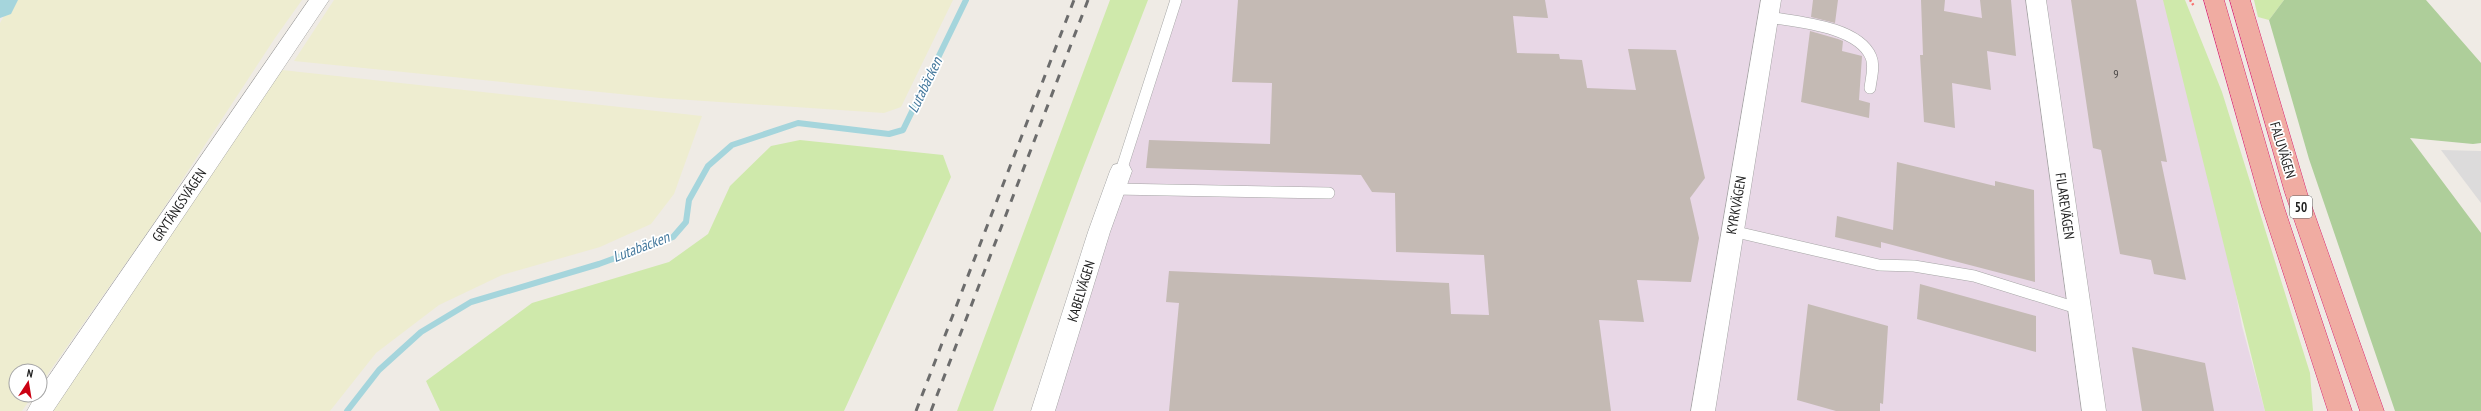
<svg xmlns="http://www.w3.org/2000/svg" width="2481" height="411" font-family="'PT Sans Narrow',sans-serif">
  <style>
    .residential { fill: #dcdbdb }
    .industrial { fill: #e8d7e6 }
    .farmland { fill: #eeedd0 }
    .grass { fill: #cfe9ab }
    .forest { fill: #aece9a }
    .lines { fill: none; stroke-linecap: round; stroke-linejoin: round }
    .stream { stroke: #a5d5dc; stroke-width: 6 }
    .river { fill: #a5d5dc; fill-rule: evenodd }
    .building { fill: #c4bab4 }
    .service-casing { stroke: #a5a5a5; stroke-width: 12 }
    .minor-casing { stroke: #a5a5a5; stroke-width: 1 }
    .trunk-casing { stroke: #d92673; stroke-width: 1 }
    .path { stroke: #f86f6d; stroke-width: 2.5; stroke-dasharray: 2 2; stroke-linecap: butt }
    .service { stroke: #fff; stroke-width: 11 }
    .minor { fill: #fff; fill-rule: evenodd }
    .trunk { fill: #f0aca2; fill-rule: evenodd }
    .rail { stroke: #6c6c6c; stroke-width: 3; stroke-dasharray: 8 8; stroke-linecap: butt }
    .labels { text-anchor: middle; stroke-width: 3.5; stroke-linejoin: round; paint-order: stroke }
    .number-label { font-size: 12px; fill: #484544 }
    .shield { fill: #fff; stroke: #626262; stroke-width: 1 }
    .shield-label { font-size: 13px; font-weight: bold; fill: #1e1e1e }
    .street-label { font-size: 14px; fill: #1e1e1e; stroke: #fff }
    .water-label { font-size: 15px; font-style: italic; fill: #45799d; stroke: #fff }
  </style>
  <rect width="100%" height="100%" fill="#efebe5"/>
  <path class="residential" d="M2441,150L2481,151V203Z"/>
  <path class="industrial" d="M1171,0H2180L2242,326L2265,411H1038Z"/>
  <path class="farmland" d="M13,0H302L275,38L150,229L40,385V371H16V395H33L22,411H0V23Z
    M334,0H953L901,107L884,113L660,98L294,61Z
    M282,70L702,116L674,194L651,224L600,247L502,275L439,305L376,353L330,411H49Z"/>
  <path class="grass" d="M1110,0H1148L1081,173L993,411H957Z
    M2163,0H2185L2222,92L2310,373L2313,411H2265Z
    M2254,0H2284L2269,20L2258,17Z
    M800,140L943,155L951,177L844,411H440L426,381L532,303L669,262L708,234L730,186L771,146Z"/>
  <path class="forest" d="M2284,0H2426L2481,63V143L2473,144L2410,138L2481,233V411H2395L2309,159L2269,20Z"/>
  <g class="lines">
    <path class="stream" d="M347,411L379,370L421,332L471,302L599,264L673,237L686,222L689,200L708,166L732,145L798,123L889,134L903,130L966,0"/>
    <path class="river" d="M0,0H18L11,14L0,18Z"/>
  </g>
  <path class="building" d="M1238,0H1545L1548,18L1513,16L1517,53L1559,54L1560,59L1582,60L1587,88L1636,90L1628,49L1676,50L1705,178L1690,198L1699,238L1691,282L1637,280L1644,322L1599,320L1611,411H1169L1179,303L1166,302L1169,271L1449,283L1451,314L1489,315L1484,255L1396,252L1395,193L1372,192L1361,175L1146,168L1149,140L1270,144L1272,83L1232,82Z
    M1813,0H1838L1835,23L1811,17Z
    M1921,0H1945L1944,11L1982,18L1980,0H2011L2016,56L1987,51L1991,90L1952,83L1955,128L1924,122L1920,55H1923Z
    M2071,0H2136L2167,162L2161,161L2186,280L2154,274L2151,260L2120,254L2101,150L2093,148Z
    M1810,31L1838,39L1843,41L1842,51L1862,56L1859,100L1870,103L1869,118L1801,102Z
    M1897,162L1995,186V181L2034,190L2035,282L1881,242V248L1835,237L1837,216L1893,230Z
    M1920,284L2036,316V352L1917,319Z
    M1808,304L1888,326L1883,404L1880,403V411H1836L1797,400Z
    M2132,347L2205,363L2214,411H2142Z"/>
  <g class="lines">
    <defs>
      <path id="service" d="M1768,17C1797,22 1858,26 1871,57C1875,66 1871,79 1870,88
        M1121,171L1176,0
        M1115,189L1329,193
        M1732,231L1879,265L1914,266L1974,276L2080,309"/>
      <path id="minor" d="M309,0H329L53,411H27L36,395H40V389Z
        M1761,0H1781L1715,411H1691Z
        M2026,0H2046L2106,411H2082Z
        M1121,163L1129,165L1132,171L1110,232L1055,411H1031L1088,232L1110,171L1113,165Z"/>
      <path id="trunk" d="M2204,0H2224L2284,207L2352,411H2328L2262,207Z
        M2230,0H2250L2307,193L2384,411H2360L2285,193Z"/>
    </defs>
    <use href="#service" class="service-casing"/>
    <use href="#minor" class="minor-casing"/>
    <use href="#trunk" class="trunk-casing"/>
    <path class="path" d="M2190,0L2194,6"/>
    <use href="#service" class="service"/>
    <use href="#minor" class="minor"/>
    <use href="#trunk" class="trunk"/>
    <path class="rail" d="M916,411L1074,0
      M931,411L1088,0"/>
  </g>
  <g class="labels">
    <g class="number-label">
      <text x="2116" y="78">9</text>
    </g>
    <rect class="shield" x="2290" y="196" width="22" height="22" rx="3"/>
    <g class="shield-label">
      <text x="2301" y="212">50</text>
    </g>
    <g class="street-label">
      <text transform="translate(2283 150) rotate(73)" y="5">FALUVÄGEN</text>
      <text transform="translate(179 205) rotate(-56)" y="5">GRYTÄNGSVÄGEN</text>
      <text transform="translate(1736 205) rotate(-80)" y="5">KYRKVÄGEN</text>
      <text transform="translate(2065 206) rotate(82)" y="5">FILAREVÄGEN</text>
      <text transform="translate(1081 291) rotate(-73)" y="5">KABELVÄGEN</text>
    </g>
    <g class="water-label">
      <text transform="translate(925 85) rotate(-64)" y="5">Lutabäcken</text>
      <text transform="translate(641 247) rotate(-21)" y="5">Lutabäcken</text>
    </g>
  </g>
  <g transform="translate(28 383) rotate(12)"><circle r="19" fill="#ffffff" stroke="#a5a5a5"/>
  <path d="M0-3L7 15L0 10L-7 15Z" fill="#cb0213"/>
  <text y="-6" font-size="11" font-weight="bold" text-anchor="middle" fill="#1e1e1e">N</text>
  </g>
</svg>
